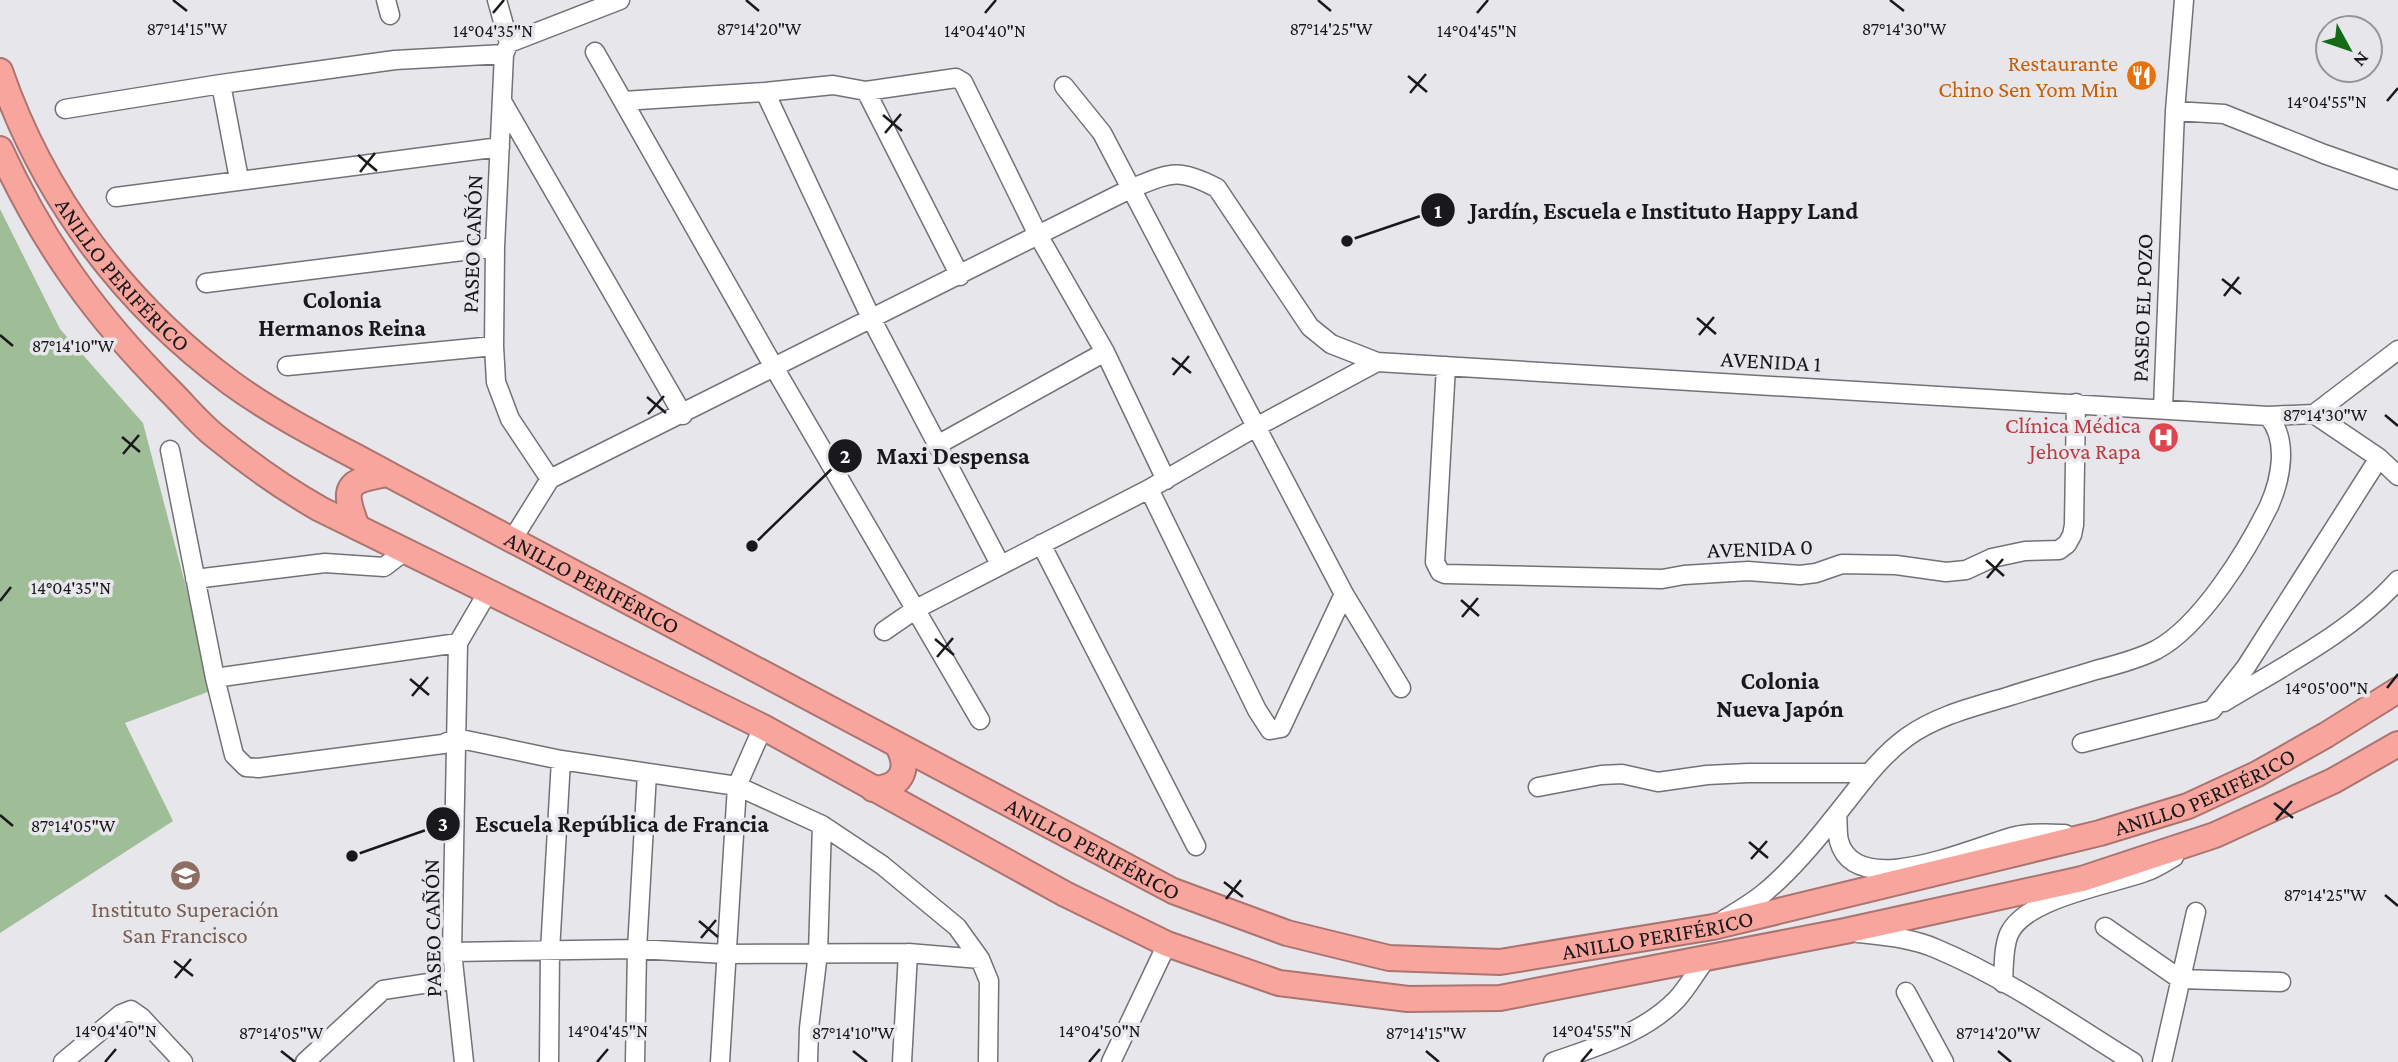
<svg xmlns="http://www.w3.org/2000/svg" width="2398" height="1062" font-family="'Crimson Pro',serif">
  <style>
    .grass { fill: #9fbd97 }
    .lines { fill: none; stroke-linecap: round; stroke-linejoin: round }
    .minor-casing { stroke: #727176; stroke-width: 21 }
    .highway-casing { stroke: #aa7470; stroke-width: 28 }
    .minor { stroke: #fff; stroke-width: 18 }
    .highway { stroke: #f8a59e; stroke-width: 24 }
    .ticks { fill: none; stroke: #19191b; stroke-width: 2.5 }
    .labels { text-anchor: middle; stroke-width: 7; stroke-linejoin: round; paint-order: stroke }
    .food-label { font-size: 23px; fill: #c56008; stroke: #e7e6eb; text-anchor: end }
    .street-label { font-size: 23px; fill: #19191b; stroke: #e7e6eb }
    .health-label { font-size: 23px; fill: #be3a42; stroke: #e7e6eb; text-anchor: end }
    .education-label { font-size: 23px; fill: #785e54; stroke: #e7e6eb }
    .neighbourhood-label { font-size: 24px; font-weight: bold; fill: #19191b; stroke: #e7e6eb }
    .ticks-label { font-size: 18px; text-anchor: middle; fill: #19191b; stroke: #e7e6eb; stroke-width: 7; stroke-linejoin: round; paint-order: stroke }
    .leader { fill: none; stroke: #19191b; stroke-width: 2.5 }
    .callout-dot { fill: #19191b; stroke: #e7e6eb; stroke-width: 2.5 }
    .mark-label { font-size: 21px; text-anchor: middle; font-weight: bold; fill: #fff }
    .callout-label { font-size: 24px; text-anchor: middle; font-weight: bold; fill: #19191b; stroke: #e7e6eb; stroke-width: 7; stroke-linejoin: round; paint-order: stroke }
  </style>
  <rect width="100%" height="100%" fill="#e7e6eb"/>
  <path class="grass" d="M0,209L60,329L143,423L213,690L125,723L173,821L0,933Z"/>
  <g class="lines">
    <defs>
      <path id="minor" d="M386,0L390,15
        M497,0L509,43
        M595,52L623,101L765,92L833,85L866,91L956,78L963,82L1038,235L1105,352L1166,480
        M221,84L239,179
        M1064,86L1102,133L1344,594L1281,728L1270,730L1257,710L1149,489
        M866,91L960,276
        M765,92L872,320L1000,564
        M623,101L775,369L980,720
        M503,103L683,415
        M65,109L221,84L395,60L504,54
        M2175,111L2224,114L2324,154L2398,180
        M116,197L500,147
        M206,283L495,247
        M287,366L494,346
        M1446,366L1435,562L1440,572L1445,574L1662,579L1684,575L1748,571L1800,575L1816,573L1842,564L1896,565L1946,572L1966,570L1992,558L2025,551L2059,550L2067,544L2072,535L2074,525L2076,403
        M2163,408L2175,111L2184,0
        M2314,414L2379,458L2398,476
        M939,444L1105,352
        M170,450L215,678L234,755L246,767L258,768L443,744L456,738L561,760L737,786L822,825L882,865L957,927L980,959L989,981L988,1062
        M550,479L1130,189C1170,173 1177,167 1217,188L1310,327L1331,344L1377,362L2268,416L2314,414L2398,350
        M550,479L510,419L496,382L494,346L495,247L504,54L509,43L620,0
        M512,540L550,479
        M1041,544L1196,846
        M195,579L325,563L384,567L405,551
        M1344,594L1401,688
        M884,631L916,609L1149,489L1256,427L1377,362
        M215,678L458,643
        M2224,702C2282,667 2353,631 2398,580
        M2082,743L2212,710L2246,667L2379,458
        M1538,787L1601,775L1622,774L1658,782L1707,775L1748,773H1868
        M1837,814C1838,822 1837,833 1839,841C1856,903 1977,845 2016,836C2031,832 2049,834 2065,834
        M1725,919C1738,911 1752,903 1764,893C1791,871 1815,842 1836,815C1858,788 1878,758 1907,737C1938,715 1974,707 2010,696C2038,687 2067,679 2096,670C2116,665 2138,659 2156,650C2201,626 2247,551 2269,506C2281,479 2289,440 2268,416
        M2105,927L2180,979L2281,982
        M1858,933C1885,936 1912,938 1937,949C2006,978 2070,1023 2133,1062
        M452,952L637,949L726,954L908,953L980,959
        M2003,983C2004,967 2003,948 2009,934C2025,898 2110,885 2145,872C2155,869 2165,862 2174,857
        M1906,992L1944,1062
        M63,1062L121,1014L131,1010L141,1017L183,1062
        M305,1062L383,990L455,979
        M464,1062L452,952L458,643L489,590
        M549,1062L550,951L561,760
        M635,1062L637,949L647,773
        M720,1062L737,786L763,727
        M808,1062L809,1028L818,953L822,825
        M902,1062L908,953
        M1111,1062L1167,944
        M1553,1062C1595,1047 1645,1033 1677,999C1688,987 1696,972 1706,959
        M2162,1062L2196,912"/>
      <g id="highway">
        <path id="s1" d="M0,71C43,196 124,304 231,383C279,418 335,445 388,474L1173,891L1287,933L1389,958L1500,962L1713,927L2100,833L2188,806L2257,774L2326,735L2398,690"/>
        <path d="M0,149C44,245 96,317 170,391C185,406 199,423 215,436C248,463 283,488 320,509L763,727L1065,894L1167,944L1279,983L1408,999L1500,998L1845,931L2082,879L2215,835L2333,781L2398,744"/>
        <path d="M357,527C342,487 345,481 388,474"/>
        <path d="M873,789C900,788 911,771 898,746"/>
      </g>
    </defs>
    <use href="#minor" class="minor-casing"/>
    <use href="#highway" class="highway-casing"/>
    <use href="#minor" class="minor"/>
    <use href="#highway" class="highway"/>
  </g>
  <path class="ticks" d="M173,0L187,11M746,0L759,11M1318,0L1331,11M1890,0L1904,11M493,13L504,0M985,13L996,0M1477,13L1488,0M1408,76L1427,92M1410,93L1426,74M2387,101L2398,88M883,115L902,131M885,133L901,114M358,155L377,171M360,172L375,153M2222,279L2241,294M2224,296L2239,277M1697,318L1716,334M0,335L13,346M1699,335L1714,317M1172,358L1191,373M1173,375L1189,356M647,397L666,413M648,414L664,396M2385,415L2398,426M122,437L140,452M123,454L139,435M1986,560L2004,576M1987,578L2003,559M1461,600L1479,616M0,601L11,587M1462,617L1478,598M935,639L954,655M937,657L953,638M410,679L429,695M2387,688L2398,674M412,696L428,677M2274,803L2293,818M0,815L13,826M2276,820L2292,801M1749,842L1768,858M1751,859L1767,841M1224,882L1243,897M2385,895L2398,906M1226,899L1241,880M699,921L718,937M701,938L716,920M174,961L193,976M175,978L191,959M281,1051L295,1062M853,1051L867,1062M1426,1051L1439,1062M1998,1051L2011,1062M105,1062L116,1049M597,1062L608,1049M1089,1062L1100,1049M1581,1062L1592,1049"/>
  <defs>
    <symbol id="restaurant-disc" viewBox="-11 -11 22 22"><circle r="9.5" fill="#e8710a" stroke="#e7e6eb"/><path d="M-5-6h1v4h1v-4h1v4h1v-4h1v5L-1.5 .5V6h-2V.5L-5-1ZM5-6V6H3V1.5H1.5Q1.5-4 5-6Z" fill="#fff"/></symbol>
    <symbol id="hospital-disc" viewBox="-11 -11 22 22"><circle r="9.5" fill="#e0444e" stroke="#e7e6eb"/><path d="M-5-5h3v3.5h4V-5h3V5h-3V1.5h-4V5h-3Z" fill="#fff"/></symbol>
    <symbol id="school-disc" viewBox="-11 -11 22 22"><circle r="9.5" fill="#8d6e63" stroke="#e7e6eb"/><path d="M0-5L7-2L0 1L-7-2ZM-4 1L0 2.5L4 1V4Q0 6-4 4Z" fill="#fff"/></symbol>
  </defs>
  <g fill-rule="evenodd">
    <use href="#restaurant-disc" x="2124" y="58" width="35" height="35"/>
    <use href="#hospital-disc" x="2146" y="420" width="35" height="35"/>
    <use href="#school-disc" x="168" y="858" width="35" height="35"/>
  </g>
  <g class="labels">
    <g class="food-label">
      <text x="2118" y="71">Restaurante<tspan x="2118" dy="26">Chino Sen Yom Min</tspan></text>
    </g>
    <g class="street-label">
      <text transform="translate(472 244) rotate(-88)" y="8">PASEO CAÑÓN</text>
      <text dy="8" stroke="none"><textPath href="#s1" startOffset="240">ANILLO PERIFÉRICO</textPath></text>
      <text transform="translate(2142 308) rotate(-88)" y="8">PASEO EL POZO</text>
      <text transform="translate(1771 361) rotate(3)" y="8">AVENIDA 1</text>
      <text transform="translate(1760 548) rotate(-2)" y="8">AVENIDA 0</text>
      <text dy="8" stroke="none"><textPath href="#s1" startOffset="807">ANILLO PERIFÉRICO</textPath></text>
      <text dy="8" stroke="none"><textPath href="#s1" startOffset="2529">ANILLO PERIFÉRICO</textPath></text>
      <text dy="8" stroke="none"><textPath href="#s1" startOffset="1374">ANILLO PERIFÉRICO</textPath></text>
      <text transform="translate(432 928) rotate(-91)" y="8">PASEO CAÑÓN</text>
      <text dy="8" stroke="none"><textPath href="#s1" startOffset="1962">ANILLO PERIFÉRICO</textPath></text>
    </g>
    <g class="health-label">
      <text x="2141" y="433">Clínica Médica<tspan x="2141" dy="26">Jehova Rapa</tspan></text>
    </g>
    <g class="education-label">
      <text x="185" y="917">Instituto Superación<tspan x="185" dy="26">San Francisco</tspan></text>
    </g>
    <g class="neighbourhood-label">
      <text x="342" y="308">Colonia<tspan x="342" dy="28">Hermanos Reina</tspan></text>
      <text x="1780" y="689">Colonia<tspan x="1780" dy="28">Nueva Japón</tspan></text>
    </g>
  </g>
  <g class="ticks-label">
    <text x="187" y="35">87°14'15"W</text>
    <text x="759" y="35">87°14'20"W</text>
    <text x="1331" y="35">87°14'25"W</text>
    <text x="1904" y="35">87°14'30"W</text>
    <text x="493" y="37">14°04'35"N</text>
    <text x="985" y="37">14°04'40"N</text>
    <text x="1477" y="37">14°04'45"N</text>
    <text x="2327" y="108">14°04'55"N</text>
    <text x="73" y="352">87°14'10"W</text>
    <text x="2325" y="421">87°14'30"W</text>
    <text x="71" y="594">14°04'35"N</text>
    <text x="2327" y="694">14°05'00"N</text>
    <text x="73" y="832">87°14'05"W</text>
    <text x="2325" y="901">87°14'25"W</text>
    <text x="116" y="1037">14°04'40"N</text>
    <text x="608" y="1037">14°04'45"N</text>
    <text x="1100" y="1037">14°04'50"N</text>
    <text x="1592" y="1037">14°04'55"N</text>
    <text x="281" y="1039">87°14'05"W</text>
    <text x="853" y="1039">87°14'10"W</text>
    <text x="1426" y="1039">87°14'15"W</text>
    <text x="1998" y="1039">87°14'20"W</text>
  </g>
  <path class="leader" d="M1347 241L1438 210M752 546L845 456M352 856L443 824"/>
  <g class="callout-dot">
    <circle cx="1347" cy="241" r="7"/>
    <circle cx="752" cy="546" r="7"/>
    <circle cx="352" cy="856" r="7"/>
    <circle cx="1438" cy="210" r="18"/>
    <circle cx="845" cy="456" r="18"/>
    <circle cx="443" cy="824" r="18"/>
  </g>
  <g class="mark-label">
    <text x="1438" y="218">1</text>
    <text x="845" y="463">2</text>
    <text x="443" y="831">3</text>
  </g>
  <g class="callout-label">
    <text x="1664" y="219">Jardín, Escuela e Instituto Happy Land</text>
    <text x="953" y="464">Maxi Despensa</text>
    <text x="622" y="832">Escuela República de Francia</text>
  </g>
  <g transform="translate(2349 49) rotate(130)"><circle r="33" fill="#e7e6eb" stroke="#959498" stroke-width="2"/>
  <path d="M0-5L12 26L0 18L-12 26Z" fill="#136c15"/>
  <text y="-10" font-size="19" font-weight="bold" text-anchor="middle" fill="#19191b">N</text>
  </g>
</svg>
